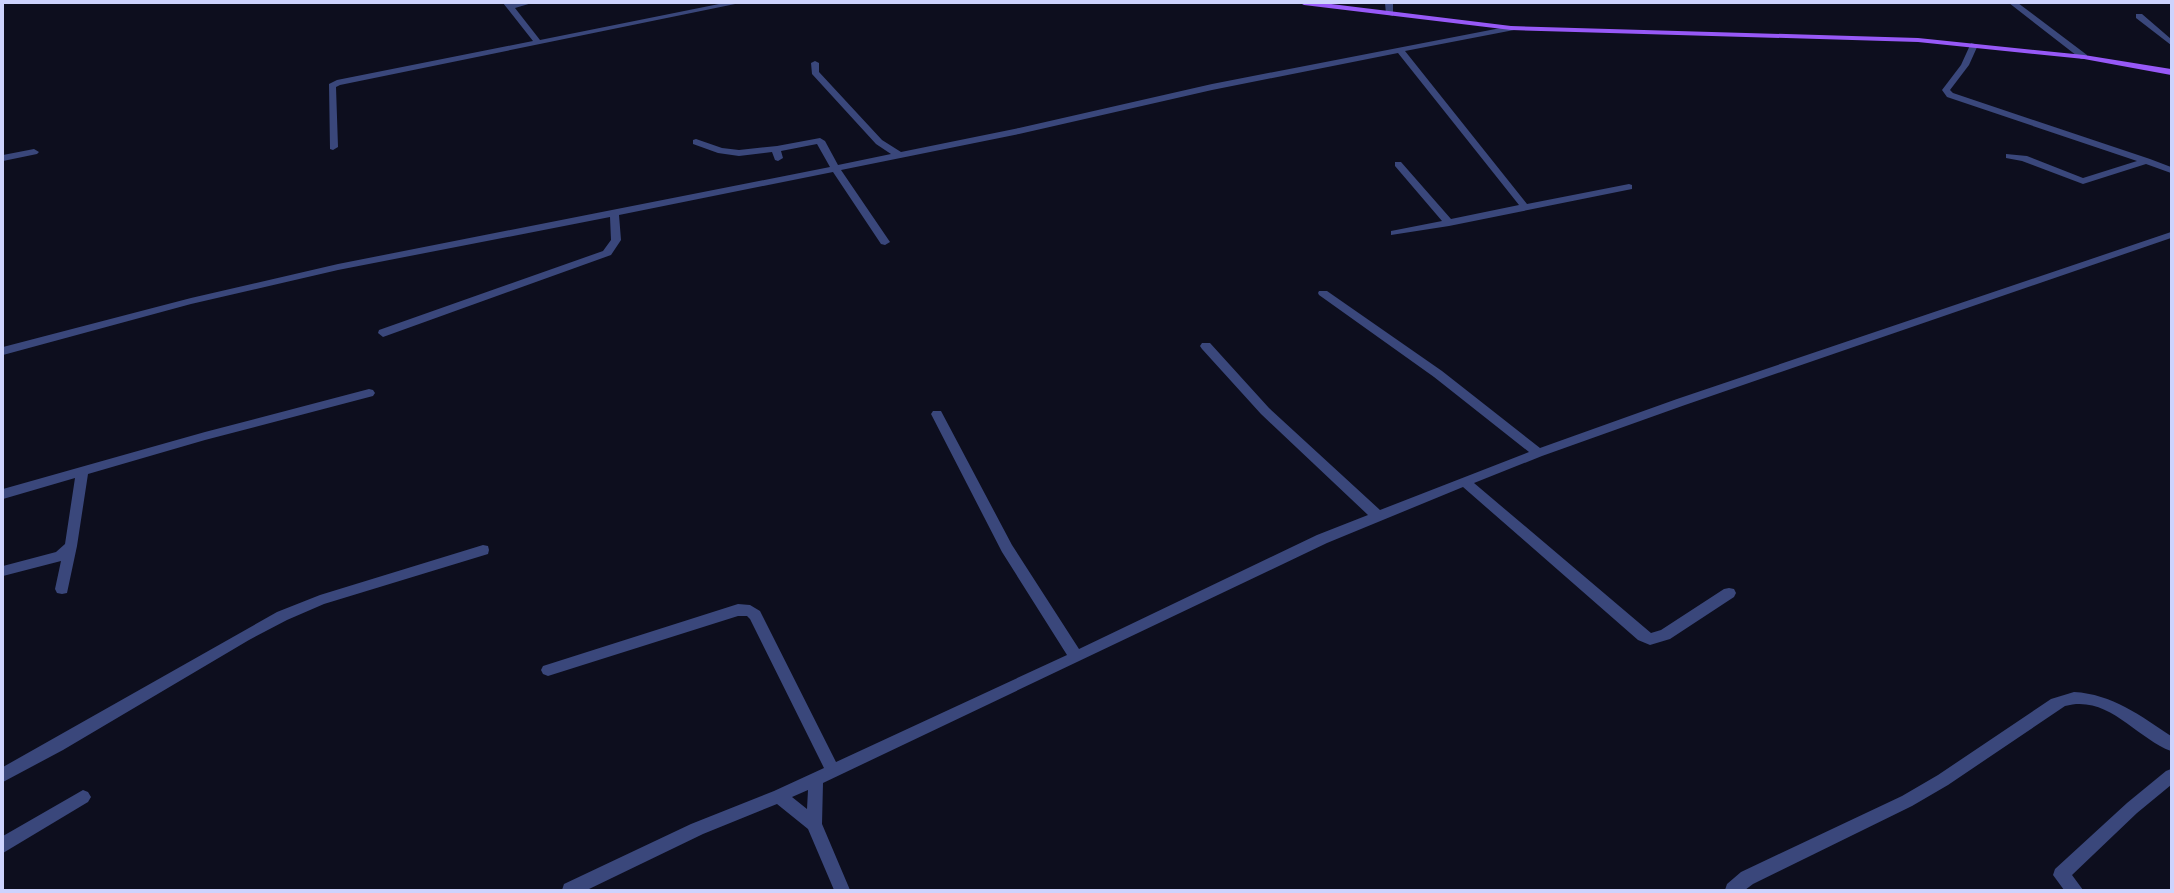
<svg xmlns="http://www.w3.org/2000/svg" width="2174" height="893" font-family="'Exo 2',sans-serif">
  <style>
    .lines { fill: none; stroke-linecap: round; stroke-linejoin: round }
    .minor { fill: #3a477b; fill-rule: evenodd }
    .major { fill: #9759f7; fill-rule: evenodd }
  </style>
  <rect width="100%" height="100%" fill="#0d0e1e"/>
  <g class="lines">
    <path class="minor" d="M503,3H532L515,8L540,40L724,3H740L340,85L336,87L338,147L333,150L330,149L329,84L337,80L533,41Z
      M1385,3H1393V16L1386,14Z
      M2009,3H2018L2087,55V59H2081Z
      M2136,14H2142L2171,39V45L2136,18Z
      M1511,26L1515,28L1514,30L1405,51L1527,204L1629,184L1632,185V189L1449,226L1391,235V231L1442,221L1395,166V162H1401L1451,219L1519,205L1398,53L1212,90L1019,134L841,170L890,242L885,245L881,244L833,172L619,215L621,240L611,255L383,337L378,333L379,330L603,251L611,240L610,217L338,270L191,304L3,355V347L191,298L338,264L830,167L817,144L781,151L783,158L778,161L775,160L772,152L739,156L718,153L693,144V140L696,139L722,148L739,150L777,146L820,138L825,141L838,165L891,154L876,144L812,74L811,63L815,61L819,63V72L882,140L901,152L1019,128L1212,84Z
      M1971,43L1978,45L1969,65L1950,90L1953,93L2150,159L2171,167V173L2146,164L2083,184L2022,161L2006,158V154L2027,156L2083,178L2137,161L1947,97L1942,90L1961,65Z
      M34,149L39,152L37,154L3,161V155Z
      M2171,232V238L1685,405L1542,456L1474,483L1651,633L1661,630L1724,589L1729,588L1734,589L1736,593L1734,597L1670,639L1650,645L1638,640L1463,487L1327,543L823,783L822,824L850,890H834L808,829L777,804L703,834L587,890H562L564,884L691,824L774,791L824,768L750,619L747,616H738L548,676L543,674L541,670L543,666L738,604L750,605L760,611L836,762L1067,655L1002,552L931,414L933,411H941L1012,545L1079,649L1317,535L1368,515L1261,414L1202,349L1200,346L1202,343H1210L1269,408L1380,510L1529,452L1434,377L1319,295L1318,293L1319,291H1327L1442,371L1540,448L1677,399ZM808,790L807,809L792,797Z
      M369,389L373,390L375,393L373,396L205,440L88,474L77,546L67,593L62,594L57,593L55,589L61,561L3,576V566L56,552L65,544L75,478L3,499V489L205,432Z
      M483,545L488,546L489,550L488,554L324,604L287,620L249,640L63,750L3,782V767L277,612L320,595Z
      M2074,692C2112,694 2141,716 2171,736V751C2136,738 2108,694 2065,706L1948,785L1912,806L1753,884L1745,890H1725L1727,884L1741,872L1902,796L1938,775L2051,699Z
      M2171,769V785L2137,813L2072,875L2083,890H2064L2053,875L2055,869L2127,803L2166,771Z
      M83,790L88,792L91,797L88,802L3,853V836Z"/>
    <path class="major" d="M1300,3H1323L1511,26L1918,38L2084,55L2171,69V75L2084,59L1918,42L1511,30L1304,5Z"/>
  </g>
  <rect width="2174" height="893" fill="none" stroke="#cdd3fd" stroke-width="8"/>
</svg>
